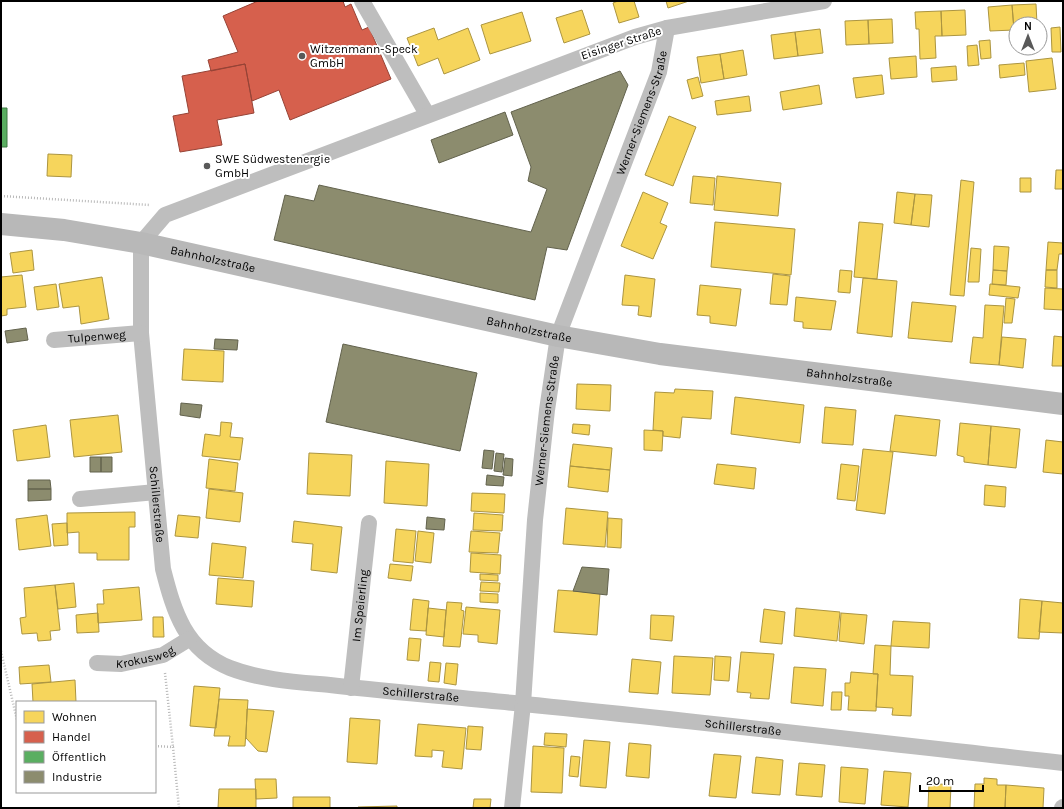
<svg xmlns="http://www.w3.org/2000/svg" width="1064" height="809" font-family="Karla,sans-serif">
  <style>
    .homes { fill: #f6d55c; stroke: #ac9540 }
    .shops { fill: #d6604d; stroke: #964336 }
    .public { fill: #5aae61; stroke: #3f7a44 }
    .industry { fill: #8c8c6e; stroke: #62624d }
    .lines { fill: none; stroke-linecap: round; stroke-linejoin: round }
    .path { stroke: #b9b9b9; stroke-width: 2.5; stroke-dasharray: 1 2; stroke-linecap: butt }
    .street { stroke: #bebebe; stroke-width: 16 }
    .secondary { stroke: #b8b8b8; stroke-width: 22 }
    .poi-dot { fill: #595959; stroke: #fff; stroke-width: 1.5 }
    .labels { text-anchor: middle; stroke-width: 4; stroke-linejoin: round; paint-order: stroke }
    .street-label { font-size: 12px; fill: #000; stroke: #fff }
    .poi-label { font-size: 12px; fill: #000; stroke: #fff; text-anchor: start }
  </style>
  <rect width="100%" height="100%" fill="#fff"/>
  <path class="homes" d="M618,1H634L639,17L619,23L613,3Z
    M666,1H689L668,8Z
    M1036,4L1037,24H1016V30H1014L1012,5Z
    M1012,5L1014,30L990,31L988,7Z
    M582,10L590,34L564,43L556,18Z
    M965,10L966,35L942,36L941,11Z
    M941,11L942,36H935L936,58L920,59L919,29H916L915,12Z
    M522,12L531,41L490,54L481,25Z
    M892,19L893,43L869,44L868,20Z
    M868,20L869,44L846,45L845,21Z
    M1060,27L1061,52H1052L1051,28Z
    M434,28L438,40L468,28L480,60L444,74L438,58L418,66L407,38Z
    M820,29L823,53L798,56L795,32Z
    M795,32L798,56L774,59L771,35Z
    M990,40L991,58L981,59L979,41Z
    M977,45L979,65L968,66L967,46Z
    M743,50L747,75L724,79L720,54Z
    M720,54L724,79L701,83L697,57Z
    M916,56L917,77L891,79L889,58Z
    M1052,58L1056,89L1029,92L1026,61Z
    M1024,63L1025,75L1000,78L999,65Z
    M956,66L957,80L932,82L931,68Z
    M882,75L884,94L856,98L853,78Z
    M698,77L703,96L692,99L687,80Z
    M819,85L822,104L783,110L780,92Z
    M749,96L751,111L717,115L715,101Z
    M669,116L696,127L673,186L645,175Z
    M48,154L72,155L71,177L47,176Z
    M1056,170H1063V189H1055Z
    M693,176L715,178L713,205L690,203Z
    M717,176L781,183L778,216L714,210Z
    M1020,178H1031V192H1020Z
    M961,180L974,182L964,296L950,295Z
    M643,192L668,203L660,223L667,226L653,259L621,246Z
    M897,192L915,194L911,225L894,223Z
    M915,194L932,195L929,227L911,225Z
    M715,222L795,229L791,275L711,267Z
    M859,222L883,224L877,279L854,277Z
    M1048,242L1063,243V254H1059L1057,270H1046Z
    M994,246L1009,247L1007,271L993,270Z
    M971,248L981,249L979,282H968Z
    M32,250L34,270L13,273L10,253Z
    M840,270L852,271L850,293L838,292Z
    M993,270L1007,271L1006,285L992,284Z
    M1046,270H1057V288L1045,287Z
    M773,274L790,276L787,305L770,304Z
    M22,275L26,307L7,309V315L1,316V277Z
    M625,275L655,279L651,317L638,315L639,306L622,305Z
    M102,277L109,319L81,324L79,306L63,308L59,284Z
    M863,278L897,281L892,337L857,333Z
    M56,284L59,307L37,310L34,287Z
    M990,284L1020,287L1018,298L989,295Z
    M700,285L741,289L736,326L710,323V316L697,315Z
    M1045,288L1063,289V310L1044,309Z
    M796,297L836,301L831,330L803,328V322L794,321Z
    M1006,298L1015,299L1012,323H1004Z
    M912,302L956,306L952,342L908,338Z
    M985,305L1004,306L999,365L970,363L973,337L983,338Z
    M1054,336L1063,337V366H1052Z
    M1002,337L1026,339L1023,368L999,365Z
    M184,349L224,351L223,382L182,380Z
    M577,384L611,385L610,411L576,409Z
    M675,389L713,391L711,419L682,417L680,438L663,436V431L653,430L655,392L674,393Z
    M735,397L804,405L800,443L731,434Z
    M825,407L856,410L853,445L822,443Z
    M118,415L122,452L74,457L70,420Z
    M895,415L940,420L936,456L890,451Z
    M221,422L232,423L230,437L243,438L240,460L202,456L205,434L220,436Z
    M960,423L991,426L988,465L964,462V457L957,455Z
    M573,424L590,425L589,435L572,433Z
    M46,425L50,457L17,461L13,430Z
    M991,426L1020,429L1016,468L988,465Z
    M644,430L663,431L662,451L644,450Z
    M1046,440L1063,442V474L1043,472Z
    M573,444L612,448L610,470L570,466Z
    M863,449L893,452L885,514L856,510Z
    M309,453L352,455L350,496L307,494Z
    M209,459L238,463L235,491L206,488Z
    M386,461L429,464L427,506L384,503Z
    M717,464L756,468L754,489L714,484Z
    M841,464L859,466L855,501L837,499Z
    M570,466L610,470L608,492L568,487Z
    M985,485L1006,487L1005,507L984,505Z
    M209,489L243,493L240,522L206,518Z
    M472,493L505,494L504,513L471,511Z
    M566,508L608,512L605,547L563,544Z
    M135,512V527H129V560H97V553H79V532L67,533V513Z
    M474,513L503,515L502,531L473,530Z
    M47,515L51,546L19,550L16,519Z
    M178,515L200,517L198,538L175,536Z
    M608,518L622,519L621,548L607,547Z
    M294,521L342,527L337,573L311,570L313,544L292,542Z
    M67,523L68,545L54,546L52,524Z
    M396,529L416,531L413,563L393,561Z
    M418,531L434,533L431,563L415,561Z
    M471,531L500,533L498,553L469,552Z
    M212,543L246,547L243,578L209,575Z
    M471,553L501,555L500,574L470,572Z
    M390,564L413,566L411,581L388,578Z
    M480,574L498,575V581L480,580Z
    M218,578L254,581L252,607L216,604Z
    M481,582L500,583L499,592L480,591Z
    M74,583L76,607L58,609L55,585Z
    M55,585L60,630L50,631L51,640L38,641L37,633L22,634L20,618L26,617L24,588Z
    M139,587L142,620L98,623L97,604H104L103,590Z
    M558,590L600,593L597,635L554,632Z
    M480,593L498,594V603L480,602Z
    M413,599L429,601L426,631L410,630Z
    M1020,599L1042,601L1039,639L1018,638Z
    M1042,601L1063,603V633L1039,632Z
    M447,602L462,603L461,610L464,611L460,647L443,646Z
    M466,607L500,610L497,644L478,642V635L463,634Z
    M428,608L446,610L444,637L426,635Z
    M796,608L840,612L837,641L794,636Z
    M764,609L785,612L782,644L760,642Z
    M98,613L99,632L77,633L76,615Z
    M841,613L867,615L864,644L839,641Z
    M651,615L674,616L672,641L650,639Z
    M153,617H163L164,637H153Z
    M893,621L930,623L929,648L891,646Z
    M409,638L421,639L419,661L407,660Z
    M875,645L891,646L890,675L913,676L911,716L892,715L893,708L876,707L878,674H873Z
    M741,652L774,654L769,699L750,698L751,693L737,692Z
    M674,656L713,658L710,695L672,693Z
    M715,656L731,657L729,681L714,680Z
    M632,659L661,662L658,694L629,692Z
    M430,662L441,663L439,682L428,681Z
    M446,663L458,664L456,685L444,683Z
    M49,665L51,682L20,684L19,667Z
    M794,667L826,669L823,706L791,703Z
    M851,672L878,674L876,711L848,710L849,696H845V683H850Z
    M75,680L76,702H33L32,684Z
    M194,686L220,688L216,728L190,726Z
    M832,692H842L841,710H831Z
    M219,699L248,700L245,746H228L230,736H214Z
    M247,709L274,711L267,752L258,751L246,738Z
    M350,718L380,720L377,764L347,762Z
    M418,724L466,728L462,769L442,767L444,751L432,750V757L415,756Z
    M468,726L483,727L481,750L466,749Z
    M545,733L567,734L566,747L544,745Z
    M584,740L610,742L606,788L580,786Z
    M629,743L651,745L649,778L626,776Z
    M533,746L564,748L562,793L531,792Z
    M714,754L741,756L736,798L709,796Z
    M571,756L580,757L578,777L569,776Z
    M756,757L783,760L780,795L752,793Z
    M799,763L825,765L822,797L796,795Z
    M841,767L868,769L865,804L839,802Z
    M884,771L911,773L908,807L881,805Z
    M984,778L997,779V785H1006L1005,808H974L975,784H984Z
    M255,779H276L277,798L256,799Z
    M929,783L951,785L950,808H928Z
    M1006,785L1044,788L1043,808H1005Z
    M219,789H256V808H218Z
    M293,797H330V808H293Z
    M474,799H491L490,808H473Z
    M397,806V808H358V807Z"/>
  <path class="shops" d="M258,1H343L345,7L351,4L362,30L369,27L391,79L290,120L279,90L252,101L245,64L211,71L208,60L238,52L223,16Z
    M245,64L254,113L217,120L222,145L180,152L173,116L189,113L182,76Z"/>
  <path class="public" d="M1,108H7V147H1Z"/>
  <path class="industry" d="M620,71L628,85L567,250L547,247L535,300L274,240L285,195L314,201L319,185L531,232L547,189L528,181L531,167L511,112Z
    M505,112L513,135L439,163L431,140Z
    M26,328L28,340L7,343L5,331Z
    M215,339L238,340L237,350L214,349Z
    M343,344L477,373L460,451L326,422Z
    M181,403L202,405L200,418L180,415Z
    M484,450L494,451L492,469L482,468Z
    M496,453L504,454L502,472L494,471Z
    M90,457H101V472H90Z
    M101,457H112V472H101Z
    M505,458L513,459L512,476L503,475Z
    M487,475L504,477L503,486L486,485Z
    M28,480H50L51,489H28Z
    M28,489H51V500L28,501Z
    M427,517L445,519L444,530L426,529Z
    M582,567L609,569L607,595L573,591Z"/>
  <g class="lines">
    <path class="path" d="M1,196L150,205
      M1,651L17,720
      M165,673L173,747
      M155,746L173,747L179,808"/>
    <g class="street">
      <path d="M362,1L427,114"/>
      <path id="s1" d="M824,1L667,28L635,37L165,215L141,243V333L163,569C174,612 185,650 230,668C261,680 297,682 330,685C391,692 453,697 514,703C697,721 880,743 1063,763"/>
      <path id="s2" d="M54,340L141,333"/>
      <path d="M80,499L156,492"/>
      <path id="s3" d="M97,663L121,664L163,655L189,639"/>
      <path id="s4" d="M351,688L369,523"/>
      <path id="s5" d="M512,808L523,704L535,520L547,410L558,336L659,72L667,28"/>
      <path d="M1062,808L1063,807"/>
    </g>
    <path class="secondary" id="s6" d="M1,224L64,230L141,243L558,336L660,354L1063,404"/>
  </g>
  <g class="poi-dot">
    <circle cx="302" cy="56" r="4"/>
    <circle cx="207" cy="166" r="4"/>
  </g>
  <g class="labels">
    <g class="street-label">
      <text transform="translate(621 43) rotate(-18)" y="4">Eisinger Straße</text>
      <text dy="4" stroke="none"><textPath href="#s5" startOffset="713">Werner-Siemens-Straße</textPath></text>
      <text dy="4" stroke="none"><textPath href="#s6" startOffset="215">Bahnholzstraße</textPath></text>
      <text dy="4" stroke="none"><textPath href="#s6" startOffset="539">Bahnholzstraße</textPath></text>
      <text dy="4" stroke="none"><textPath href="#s2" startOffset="43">Tulpenweg</textPath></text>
      <text dy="4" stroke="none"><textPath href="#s6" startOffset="863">Bahnholzstraße</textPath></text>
      <text dy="4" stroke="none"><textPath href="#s5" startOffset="389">Werner-Siemens-Straße</textPath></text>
      <text dy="4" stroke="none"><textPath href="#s1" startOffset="994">Schillerstraße</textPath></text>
      <text dy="4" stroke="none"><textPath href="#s4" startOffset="83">Im Speierling</textPath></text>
      <text dy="4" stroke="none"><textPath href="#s3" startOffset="49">Krokusweg</textPath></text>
      <text dy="4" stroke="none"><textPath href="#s1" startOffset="1377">Schillerstraße</textPath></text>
      <text dy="4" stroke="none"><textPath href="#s1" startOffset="1701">Schillerstraße</textPath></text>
    </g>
    <g class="poi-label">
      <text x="310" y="53">Witzenmann-Speck<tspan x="310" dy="14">GmbH</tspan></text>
      <text x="215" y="163">SWE Südwestenergie<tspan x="215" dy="14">GmbH</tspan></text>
    </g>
  </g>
  <rect width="1064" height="809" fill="none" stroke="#000000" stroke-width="4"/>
  <rect x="16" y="701" width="140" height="92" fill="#ffffff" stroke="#999999"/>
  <rect x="24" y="711" width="20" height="12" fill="#f6d55c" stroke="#999999"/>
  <text x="52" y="721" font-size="12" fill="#000000">Wohnen</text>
  <rect x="24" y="731" width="20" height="12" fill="#d6604d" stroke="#999999"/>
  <text x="52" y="741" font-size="12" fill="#000000">Handel</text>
  <rect x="24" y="751" width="20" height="12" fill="#5aae61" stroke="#999999"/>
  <text x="52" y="761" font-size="12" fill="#000000">Öffentlich</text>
  <rect x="24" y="771" width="20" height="12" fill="#8c8c6e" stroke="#999999"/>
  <text x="52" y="781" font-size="12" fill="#000000">Industrie</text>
  <g transform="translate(1028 36)"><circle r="19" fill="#ffffff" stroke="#999999"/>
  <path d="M0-3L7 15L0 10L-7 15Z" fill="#595959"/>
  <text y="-6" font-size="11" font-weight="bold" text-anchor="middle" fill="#000000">N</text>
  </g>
  <path d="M920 785v6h63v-6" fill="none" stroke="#000000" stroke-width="2"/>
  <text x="926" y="785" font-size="12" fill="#000000" stroke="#ffffff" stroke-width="3" paint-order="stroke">20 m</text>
</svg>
